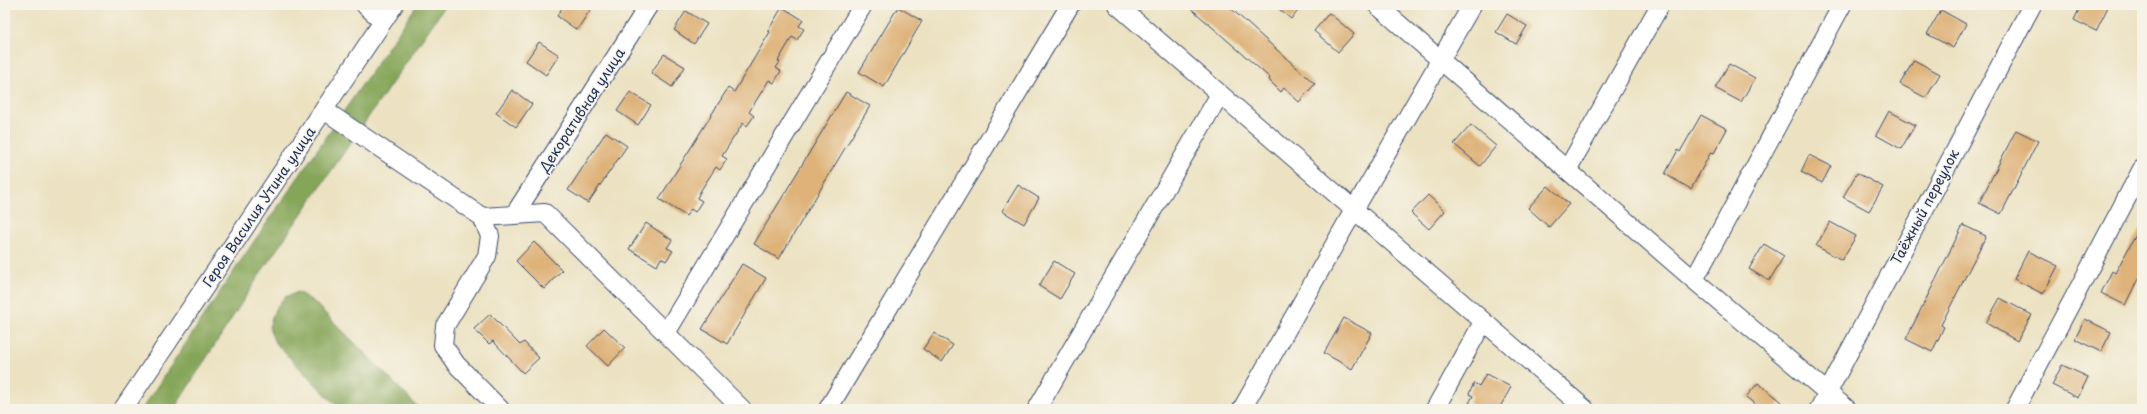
<svg xmlns="http://www.w3.org/2000/svg" width="2147" height="414" font-family="'Playpen Sans',sans-serif">
  <style>
    .forest { fill: #85a559; stroke: #506a5c }
    .building { fill: #deb279 }
    .lines { fill: none; stroke-linecap: round; stroke-linejoin: round }
    .minor-casing { stroke: #3a4a6d; stroke-width: 20 }
    .minor { stroke: #fff; stroke-width: 18 }
    .labels { text-anchor: middle; stroke-width: 3; stroke-linejoin: round; paint-order: stroke }
    .street-label { font-size: 14px; fill: #1b2f5e; stroke: #f7f3e8 }
  </style>
  <rect width="100%" height="100%" fill="#f7f3e8"/>
  <filter id="ink" filterUnits="userSpaceOnUse"><feTurbulence type="fractalNoise" baseFrequency=".025" numOctaves="2"/><feDisplacementMap in="SourceGraphic" scale="8" xChannelSelector="R" yChannelSelector="G"/><feConvolveMatrix kernelMatrix="1 2 1 2 8 2 1 2 1" color-interpolation-filters="sRGB"/></filter>
  <filter id="wash" filterUnits="userSpaceOnUse"><feTurbulence type="fractalNoise" baseFrequency=".012" numOctaves="4" result="noise"/><feDisplacementMap in="SourceGraphic" scale="16" xChannelSelector="R" yChannelSelector="G"/><feGaussianBlur stdDeviation="0.9" result="paint"/><feColorMatrix in="noise" values="0 0 0 0 0 0 0 0 0 0 0 0 0 0 0 0 0 1.4 0 .05"/><feComposite in="paint" operator="in"/></filter>
  <g filter="url(#wash)">
    <rect width="100%" height="100%" fill="#ece2c2"/>
    <path class="forest" d="M417,5H446L262,271L174,409H142L242,259Z
      M298,292L314,302L420,409H340L275,343L269,327L275,309L285,297Z"/>
    <g id="blocks">
      <path class="building" d="M564,5H582L590,10L577,30L557,16Z
        M1187,5H1227L1315,84L1299,102L1284,88L1281,92L1269,80L1270,78Z
        M1274,5H1303L1291,19Z
        M2081,5H2109L2096,31L2074,20Z
        M782,7L803,20L799,26L804,29L797,40L792,37L778,61L780,62L776,68L781,71L774,83L769,80L749,112L754,116L747,126L743,123L727,148L722,156L727,159L720,170L716,167L701,190L697,198L702,201L695,212L691,209L686,216L659,199L728,88L734,92L770,32L768,31Z
        M898,7L922,21L884,87L859,72Z
        M1941,10L1966,24L1953,48L1927,34Z
        M686,11L707,24L694,44L674,30Z
        M1329,13L1354,34L1338,52L1314,31Z
        M1507,14L1527,26L1516,44L1496,32Z
        M539,42L559,55L546,75L526,61Z
        M664,54L685,67L672,87L651,73Z
        M1914,60L1940,74L1926,98L1900,84Z
        M1729,64L1755,78L1741,102L1715,88Z
        M512,90L532,104L516,127L496,113Z
        M630,92L651,105L638,125L617,111Z
        M846,92L870,106L779,259L754,244Z
        M1889,111L1915,125L1901,149L1876,135Z
        M1701,115L1727,129L1714,153L1711,152L1691,189L1665,174L1678,150L1680,152Z
        M1471,125L1496,146L1480,166L1454,144Z
        M2016,130L2038,141L2001,214L1979,203Z
        M606,132L627,146L588,203L568,190Z
        M1809,155L1831,166L1822,183L1801,172Z
        M1857,173L1883,187L1869,211L1843,197Z
        M1018,185L1039,198L1024,224L1002,211Z
        M1548,186L1569,204L1549,227L1528,208Z
        M1428,195L1445,211L1429,229L1411,213Z
        M1830,222L1856,236L1842,260L1816,246Z
        M646,223L672,240L667,248L673,251L666,261L661,258L657,266L629,249Z
        M2142,224V271L2125,305L2101,293L2112,271L2115,273Z
        M1963,225L1986,236L1941,325L1944,327L1932,352L1906,339Z
        M534,242L562,270L544,289L516,261Z
        M1764,244L1784,256L1769,281L1749,269Z
        M2028,251L2058,266L2043,294L2014,279Z
        M1054,261L1075,274L1060,299L1039,286Z
        M742,264L766,278L727,344L702,329Z
        M2000,298L2032,315L2017,341L1986,323Z
        M490,314L520,345L524,342L539,358L523,373L493,341L489,344L474,329Z
        M1344,318L1372,333L1352,369L1324,353Z
        M2085,319L2111,332L2101,352L2075,339Z
        M604,328L625,348L608,366L587,346Z
        M934,333L953,345L942,362L923,349Z
        M2062,365L2088,377L2078,398L2052,385Z
        M1486,374L1511,387L1499,409H1480L1469,403L1473,396L1469,394L1474,383L1479,386Z
        M1758,383L1781,401L1775,409H1761L1746,397Z"/>
    </g>
  </g>
  <g filter="url(#ink)">
    <use href="#blocks" fill-opacity="0" stroke="#3a4a6d" stroke-width="1"/>
    <g class="lines">
      <defs>
        <path id="minor" d="M365,5L383,21
          M1117,5L1585,409
          M1377,5L1694,280L1847,409
          M324,110L482,217L490,236L487,256L445,326L443,345L456,364L500,409
          M1567,170L1660,5
          M514,215L649,5
          M482,217L545,213L742,409
          M1694,280L1842,5
          M666,333L863,5
          M123,409L394,5
          M828,409L1070,5
          M1037,409L1220,94
          M1242,409L1354,210L1472,5
          M1435,409L1483,322
          M1819,409L2032,5
          M2015,409L2142,169"/>
      </defs>
      <use href="#minor" class="minor-casing"/>
      <use href="#minor" class="minor"/>
    </g>
  </g>
  <g class="labels">
    <g class="street-label">
      <text transform="translate(582 110) rotate(-57)" y="5">Декоративная улица</text>
      <text transform="translate(259 207) rotate(-56)" y="5">Героя Василия Утина улица</text>
      <text transform="translate(1925 207) rotate(-62)" y="5">Таёжный переулок</text>
    </g>
  </g>
  <rect width="2147" height="414" fill="none" stroke="#f7f3e8" stroke-width="20"/>
</svg>
